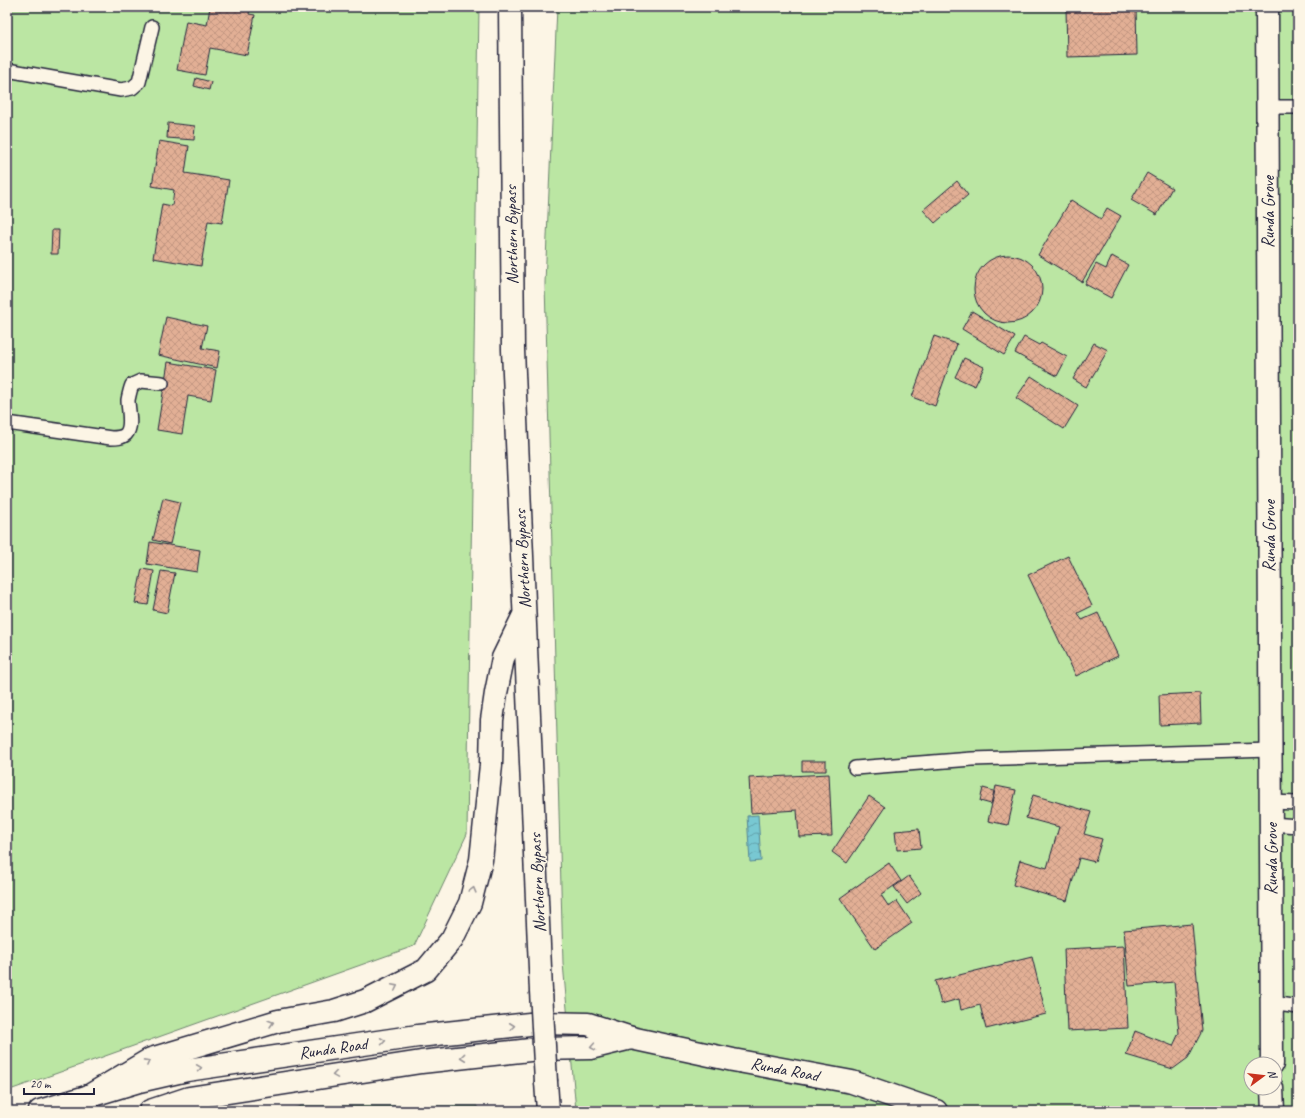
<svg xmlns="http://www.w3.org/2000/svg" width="1305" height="1118" font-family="Caveat,sans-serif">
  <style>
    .green { fill: #bbe6a3; stroke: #6e846f; fill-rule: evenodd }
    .water { fill: url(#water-waves); stroke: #568696 }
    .building { fill: url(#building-cross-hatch); stroke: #22223b }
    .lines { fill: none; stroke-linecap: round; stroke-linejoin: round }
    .lane-casing { stroke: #22223b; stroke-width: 16 }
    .street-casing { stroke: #22223b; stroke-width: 25 }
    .secondary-casing { stroke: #22223b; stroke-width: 25 }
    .primary-casing { stroke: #22223b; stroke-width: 25 }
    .lane { stroke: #fcf5e5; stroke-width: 13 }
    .street { stroke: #fcf5e5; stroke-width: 22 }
    .secondary { stroke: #fcf5e5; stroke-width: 22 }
    .primary { stroke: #fcf5e5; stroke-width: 22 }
    .primary-bridge-casing { stroke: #22223b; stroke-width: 25; stroke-linecap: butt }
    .primary-bridge { stroke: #fcf5e5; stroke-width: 22 }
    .oneway { stroke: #9a9698 }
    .labels { text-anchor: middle; stroke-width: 3; stroke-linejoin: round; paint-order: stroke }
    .street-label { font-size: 17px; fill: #22223b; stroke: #fcf5e5 }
  </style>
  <defs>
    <pattern id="water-waves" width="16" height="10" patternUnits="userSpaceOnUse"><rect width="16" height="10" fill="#78c8d2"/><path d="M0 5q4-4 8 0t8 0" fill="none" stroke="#62a2ac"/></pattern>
    <pattern id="building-cross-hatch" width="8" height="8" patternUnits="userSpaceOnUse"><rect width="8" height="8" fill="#e2af95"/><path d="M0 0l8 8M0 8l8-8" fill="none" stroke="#c29681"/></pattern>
  </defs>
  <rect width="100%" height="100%" fill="#fcf5e5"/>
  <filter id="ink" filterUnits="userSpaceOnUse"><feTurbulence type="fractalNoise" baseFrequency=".025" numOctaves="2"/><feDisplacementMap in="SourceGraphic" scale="8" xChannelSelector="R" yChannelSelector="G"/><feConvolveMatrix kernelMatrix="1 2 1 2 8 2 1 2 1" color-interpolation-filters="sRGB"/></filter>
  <g filter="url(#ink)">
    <path class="green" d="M7,7H479L467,834L414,946L7,1091Z
      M557,7H1298V1111H576L563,963L545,283ZM1251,1064H1275V1088H1251Z
      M301,1106H477V1111H286Z"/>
    <path class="water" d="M758,815L761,861L750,862L747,816Z"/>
    <path class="building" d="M210,7H250L249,14L255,15L247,55L210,48L205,75L177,70L186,21L207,25Z
      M1066,7H1136L1137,55L1067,57Z
      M196,78L211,82L209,90L194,86Z
      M168,123L195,126L194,140L167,138Z
      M159,141L189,146L185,173L229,180L222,223L208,221L201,266L153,258L162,204L172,206L174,190L152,186Z
      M1147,173L1172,188L1157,215L1131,200Z
      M957,181L968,195L935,223L923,210Z
      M1071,200L1101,219L1107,208L1121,216L1082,282L1038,255Z
      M52,230H59L58,254H51Z
      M974 289a34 34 0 1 1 68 0a34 34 0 1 1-68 0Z
      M1112,256L1128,265L1111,298L1085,284L1096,264L1106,269Z
      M972,311L1015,337L1004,355L962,329Z
      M166,317L207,326L202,348L220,351L217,368L158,355Z
      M934,336L957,344L935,406L912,397Z
      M1024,337L1039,345L1041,343L1067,357L1057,376L1015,353Z
      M1094,343L1108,350L1086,387L1073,379Z
      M964,358L984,367L975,386L955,377Z
      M168,362L216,370L211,400L188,396L182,434L157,430Z
      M1031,376L1078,406L1064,429L1016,398Z
      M163,498L180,502L170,544L153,540Z
      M150,542L200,550L197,572L147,564Z
      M1068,556L1092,606L1078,613L1082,620L1098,613L1118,656L1076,676L1028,575Z
      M142,569L154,571L148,605L135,603Z
      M161,571L175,573L167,613L153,610Z
      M1200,693L1201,723L1160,725L1159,695Z
      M802,761H826V771H802Z
      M829,774L832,836L799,837L797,810L751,813L749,778Z
      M996,786L1016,790L1008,825L988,821Z
      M983,788L994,791L991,804L980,801Z
      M1033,795L1091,812L1084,834L1102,839L1095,862L1079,858L1067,901L1013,885L1020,860L1047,868L1059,827L1026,818Z
      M869,796L885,807L847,863L832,852Z
      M919,829L921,848L897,850L895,831Z
      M889,863L901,881L881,895L889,907L897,901L912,923L875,949L840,898Z
      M909,876L921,893L907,904L894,887Z
      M1192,924L1202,1031L1188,1058L1173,1069L1126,1055L1135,1031L1173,1046L1179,1033L1174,982L1129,986L1124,930Z
      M1124,946L1128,1028L1067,1031L1064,949Z
      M1032,957L1046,1014L986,1029L980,1005L961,1010L959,999L941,1004L935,981Z"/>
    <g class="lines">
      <defs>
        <path id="lane" d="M7,70L121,90L132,88L139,82L152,27
          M1267,107H1298
          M7,423L111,438C116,438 122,438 126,434C133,426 128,410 128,400C129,395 130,390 132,385L141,381L162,383
          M855,768L972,759L1271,750
          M1271,802L1298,803
          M1271,824L1298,826
          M1272,1003L1298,1007"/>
        <path id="street" d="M1267,7L1272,1064
          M631,1038L733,1060L852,1082L936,1111
          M1272,1088L1273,1111"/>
        <path id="secondary" d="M40,1111L139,1081L187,1070L418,1036L539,1023L588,1024L631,1038
          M150,1111L189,1098L421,1062L539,1049L590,1048L631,1038"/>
        <path id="primary" d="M510,7L513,350L541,991
          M546,1082L548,1111
          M89,1096L151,1059L278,1021L334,1011L365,1001L426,970L452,939L470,903L481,860L491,765L492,720L496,693L503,658L524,615"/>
      </defs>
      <use href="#lane" class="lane-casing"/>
      <use href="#street" class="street-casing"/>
      <use href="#secondary" class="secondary-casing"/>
      <use href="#primary" class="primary-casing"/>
      <use href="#lane" class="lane"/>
      <use href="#street" class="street"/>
      <use href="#secondary" class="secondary"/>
      <use href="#primary" class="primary"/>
      <defs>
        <path id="primary-bridge" d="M541,991L546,1082"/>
      </defs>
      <use href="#primary-bridge" class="primary-bridge-casing"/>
      <use href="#primary-bridge" class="primary-bridge"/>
    </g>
    <defs><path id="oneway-chevron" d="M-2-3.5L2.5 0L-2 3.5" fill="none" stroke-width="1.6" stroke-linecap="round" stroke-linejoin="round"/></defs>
    <g class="oneway">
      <use href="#oneway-chevron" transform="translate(473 890) rotate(-75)"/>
      <use href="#oneway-chevron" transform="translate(395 987) rotate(-26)"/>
      <use href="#oneway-chevron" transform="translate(271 1023) rotate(-16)"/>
      <use href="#oneway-chevron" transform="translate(512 1026) rotate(-6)"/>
      <use href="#oneway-chevron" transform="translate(383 1041) rotate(-8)"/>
      <use href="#oneway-chevron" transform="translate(593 1047) rotate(170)"/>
      <use href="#oneway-chevron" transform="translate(463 1057) rotate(174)"/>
      <use href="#oneway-chevron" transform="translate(147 1062) rotate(-29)"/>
      <use href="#oneway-chevron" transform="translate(199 1068) rotate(-8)"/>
      <use href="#oneway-chevron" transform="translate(335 1075) rotate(171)"/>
    </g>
  </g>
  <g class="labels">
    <g class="street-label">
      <text transform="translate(1268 212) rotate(-90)" y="6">Runda Grove</text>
      <text transform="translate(511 235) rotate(-91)" y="6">Northern Bypass</text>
      <text transform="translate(1269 536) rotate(-90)" y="6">Runda Grove</text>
      <text transform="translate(522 559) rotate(-93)" y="6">Northern Bypass</text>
      <text transform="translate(1271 859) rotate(-90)" y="6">Runda Grove</text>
      <text transform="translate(537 883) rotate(-93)" y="6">Northern Bypass</text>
      <text transform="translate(333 1048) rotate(-8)" y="6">Runda Road</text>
      <text transform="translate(785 1069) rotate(11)" y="6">Runda Road</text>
    </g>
  </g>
  <rect width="1305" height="1118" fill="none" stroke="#fcf5e5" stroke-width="24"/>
  <rect x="12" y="12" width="1281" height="1094" fill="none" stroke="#22223b" stroke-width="1.5" filter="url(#ink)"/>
  <g transform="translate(1263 1076) rotate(75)"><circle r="19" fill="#fcf5e5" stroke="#a5a1a1"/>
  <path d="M0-3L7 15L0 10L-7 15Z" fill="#c8321e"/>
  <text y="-6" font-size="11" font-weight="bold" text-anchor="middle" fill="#22223b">N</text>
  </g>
  <path d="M24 1088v6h70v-6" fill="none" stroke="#22223b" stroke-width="2"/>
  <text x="30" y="1088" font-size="12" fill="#22223b" stroke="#fcf5e5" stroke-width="3" paint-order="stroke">20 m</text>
</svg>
